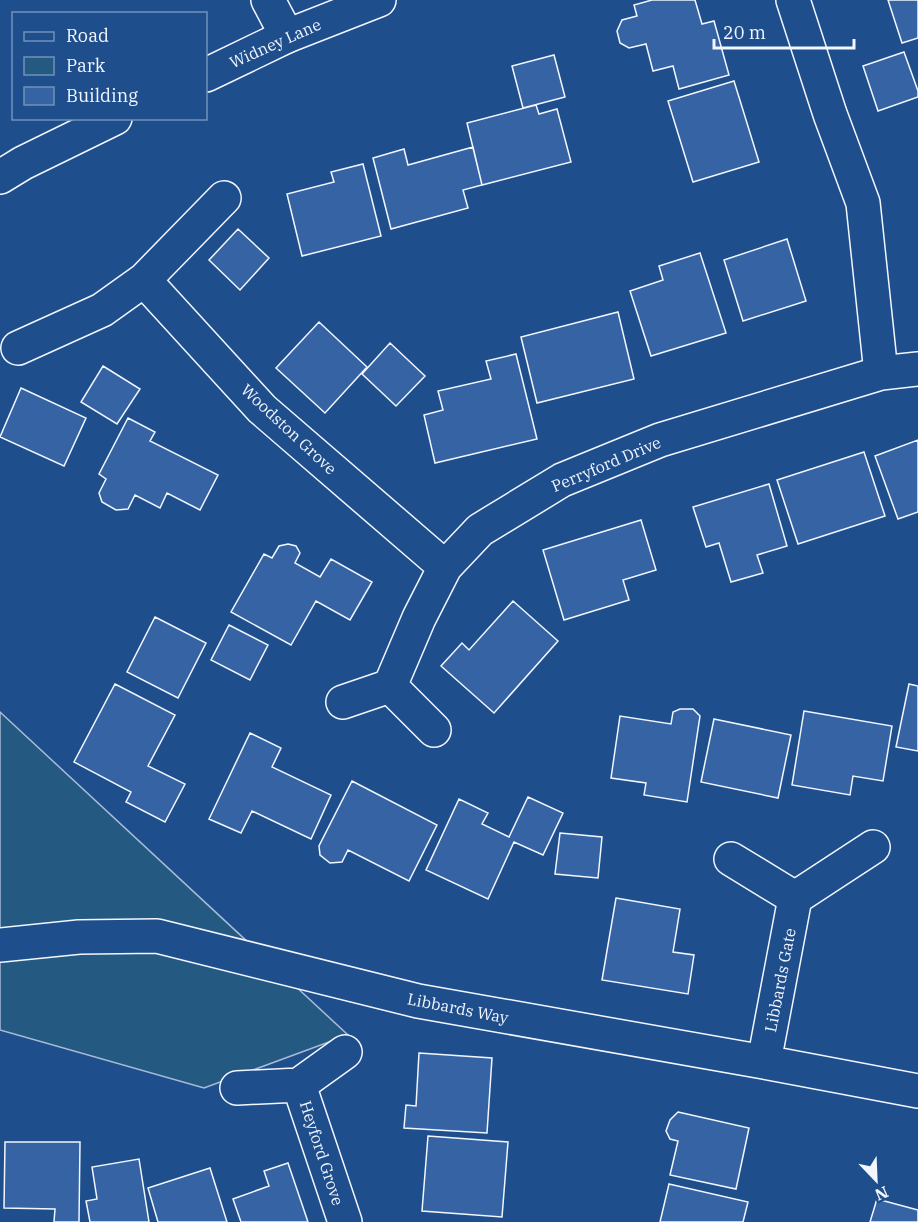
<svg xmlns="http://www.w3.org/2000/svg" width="918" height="1222" font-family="'IBM Plex Serif',serif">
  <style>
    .green { fill: #245a82; stroke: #a8bbd7; stroke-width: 1.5 }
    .building { fill: #3563a3; stroke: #f2f6ff; stroke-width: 1.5 }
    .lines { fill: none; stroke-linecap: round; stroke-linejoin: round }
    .street-casing { stroke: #f2f6ff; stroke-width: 36 }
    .secondary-casing { stroke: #f2f6ff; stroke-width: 36 }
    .street { stroke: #1f4e8c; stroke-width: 33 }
    .secondary { stroke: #1f4e8c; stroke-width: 33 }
    .labels { text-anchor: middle; stroke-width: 4.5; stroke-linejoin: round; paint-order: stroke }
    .street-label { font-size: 16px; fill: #f2f6ff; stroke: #1f4e8c }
  </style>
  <rect width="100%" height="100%" fill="#1f4e8c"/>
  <path class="green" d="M0,712L348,1035L204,1088L0,1030Z"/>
  <path class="building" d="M652,0H695L702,24L714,21L729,75L679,89L673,66L653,71L646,44L629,48L620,43L617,31L622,20L637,16L634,5Z
    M888,0H918V38L902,43Z
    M904,52L918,91V97L878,111L863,66Z
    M554,55L565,97L523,108L512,66Z
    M734,81L759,162L693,182L668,101Z
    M536,105L539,114L557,109L571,162L482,185L467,123Z
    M473,147L482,185L463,190L468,208L391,229L373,158L404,149L408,165Z
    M363,164L381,236L302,256L287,194L334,182L331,172Z
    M238,229L269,258L240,290L209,260Z
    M787,239L806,301L743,321L724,260Z
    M700,253L726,333L651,356L630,291L663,280L659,266Z
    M618,312L634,379L537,403L521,337Z
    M319,322L367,367L325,413L276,368Z
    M390,343L425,376L396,406L362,374Z
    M516,354L537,439L435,463L424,415L443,410L438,391L491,379L486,361Z
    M103,366L140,389L117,424L81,402Z
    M21,388L86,418L64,466L0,437Z
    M128,418L155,432L150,441L218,475L200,510L167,493L160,508L135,495L128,509L116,510L102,502L99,493L106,479L99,474Z
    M918,440V512L898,519L875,456Z
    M864,452L885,516L798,544L777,480Z
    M769,484L787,546L757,555L763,573L731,582L719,543L706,547L693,507Z
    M641,520L656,570L623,580L629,600L564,620L543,550Z
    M288,544L296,546L300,553L295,563L320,577L331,559L372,582L350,620L316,601L291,645L231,612L264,554L272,558L279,546Z
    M513,601L558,641L494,713L441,666L462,643L469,650Z
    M155,617L206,643L178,698L127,672Z
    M229,625L268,645L250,680L211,660Z
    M115,684L175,715L148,766L185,784L165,822L126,802L131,792L74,762Z
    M909,684L918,686V751L896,747Z
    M680,709H693L700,716L687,802L644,795L646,783L611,778L620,716L671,724L673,712Z
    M804,711L892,726L883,781L853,776L850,795L792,785Z
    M714,719L791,735L778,798L701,782Z
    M250,733L281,748L272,767L331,795L311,839L252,811L241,833L209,819Z
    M352,781L437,825L409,881L348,850L342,862L330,863L320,855L319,846Z
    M528,797L563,813L543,855L514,842L488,899L426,870L459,799L488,813L482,824L509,837Z
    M560,833L602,837L598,878L555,874Z
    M616,898L680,909L673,952L694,955L688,994L602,980Z
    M419,1053L492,1058L487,1133L404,1128L406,1105L416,1106Z
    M678,1112L749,1128L736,1189L670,1175L678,1141L670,1139L666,1131L670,1120Z
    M428,1136L508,1142L502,1217L422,1211Z
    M5,1142H80L79,1222H54L55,1209L4,1208Z
    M139,1159L149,1222H90L86,1201L97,1199L92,1167Z
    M288,1163L308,1222H241L233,1199L269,1186L264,1171Z
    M210,1168L227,1222H158L148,1188Z
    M669,1184L748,1202L743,1222H660Z
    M877,1199L918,1210V1222H870Z"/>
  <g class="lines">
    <defs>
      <path id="street" d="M268,0L287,36
        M144,280L224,198
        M18,348L102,310L144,280L262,409L445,567
        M881,373L918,369
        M390,686L434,730
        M343,702L390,686L419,618L445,567L480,530L562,480L660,440L881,373L863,203L830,114L793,0
        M731,859L795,898
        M0,945L79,937L157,936L418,1001L764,1062L918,1091
        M764,1062L795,898L873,847
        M299,1085L345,1052
        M237,1088L299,1085L345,1222"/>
      <path id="secondary" d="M206,75L287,36L379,0
        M0,177L23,163L115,118"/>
    </defs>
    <use href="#street" class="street-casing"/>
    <use href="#secondary" class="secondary-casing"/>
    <use href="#street" class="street"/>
    <use href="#secondary" class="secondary"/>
  </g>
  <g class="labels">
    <g class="street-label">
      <text transform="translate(275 43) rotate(-24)" y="6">Widney Lane</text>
      <text transform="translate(289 429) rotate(43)" y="6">Woodston Grove</text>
      <text transform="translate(606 464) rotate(-23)" y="6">Perryford Drive</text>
      <text transform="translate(780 980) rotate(-79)" y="6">Libbards Gate</text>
      <text transform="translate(458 1008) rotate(11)" y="6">Libbards Way</text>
      <text transform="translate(322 1153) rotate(72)" y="6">Heyford Grove</text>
    </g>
  </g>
  <rect x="12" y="12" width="195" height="108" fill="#1f4e8c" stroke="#7391ba" stroke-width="1.5"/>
  <rect x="24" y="32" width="30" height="9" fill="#1f4e8c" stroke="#7391ba" stroke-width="1.5"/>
  <text x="66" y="42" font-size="18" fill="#f2f6ff">Road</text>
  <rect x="24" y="57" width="30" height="18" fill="#245a82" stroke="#7391ba" stroke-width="1.5"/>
  <text x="66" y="72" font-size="18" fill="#f2f6ff">Park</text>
  <rect x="24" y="87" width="30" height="18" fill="#3563a3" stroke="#7391ba" stroke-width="1.5"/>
  <text x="66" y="102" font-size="18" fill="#f2f6ff">Building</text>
  <g transform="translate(876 1180) rotate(157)" stroke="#1f4e8c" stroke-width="4.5" paint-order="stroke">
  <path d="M0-4.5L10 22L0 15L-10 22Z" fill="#f2f6ff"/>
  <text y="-9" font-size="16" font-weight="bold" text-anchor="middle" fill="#f2f6ff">N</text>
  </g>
  <path d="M714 39v9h140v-9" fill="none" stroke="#f2f6ff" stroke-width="3"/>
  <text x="723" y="39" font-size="18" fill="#f2f6ff" stroke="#1f4e8c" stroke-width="4.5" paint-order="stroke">20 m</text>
</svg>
